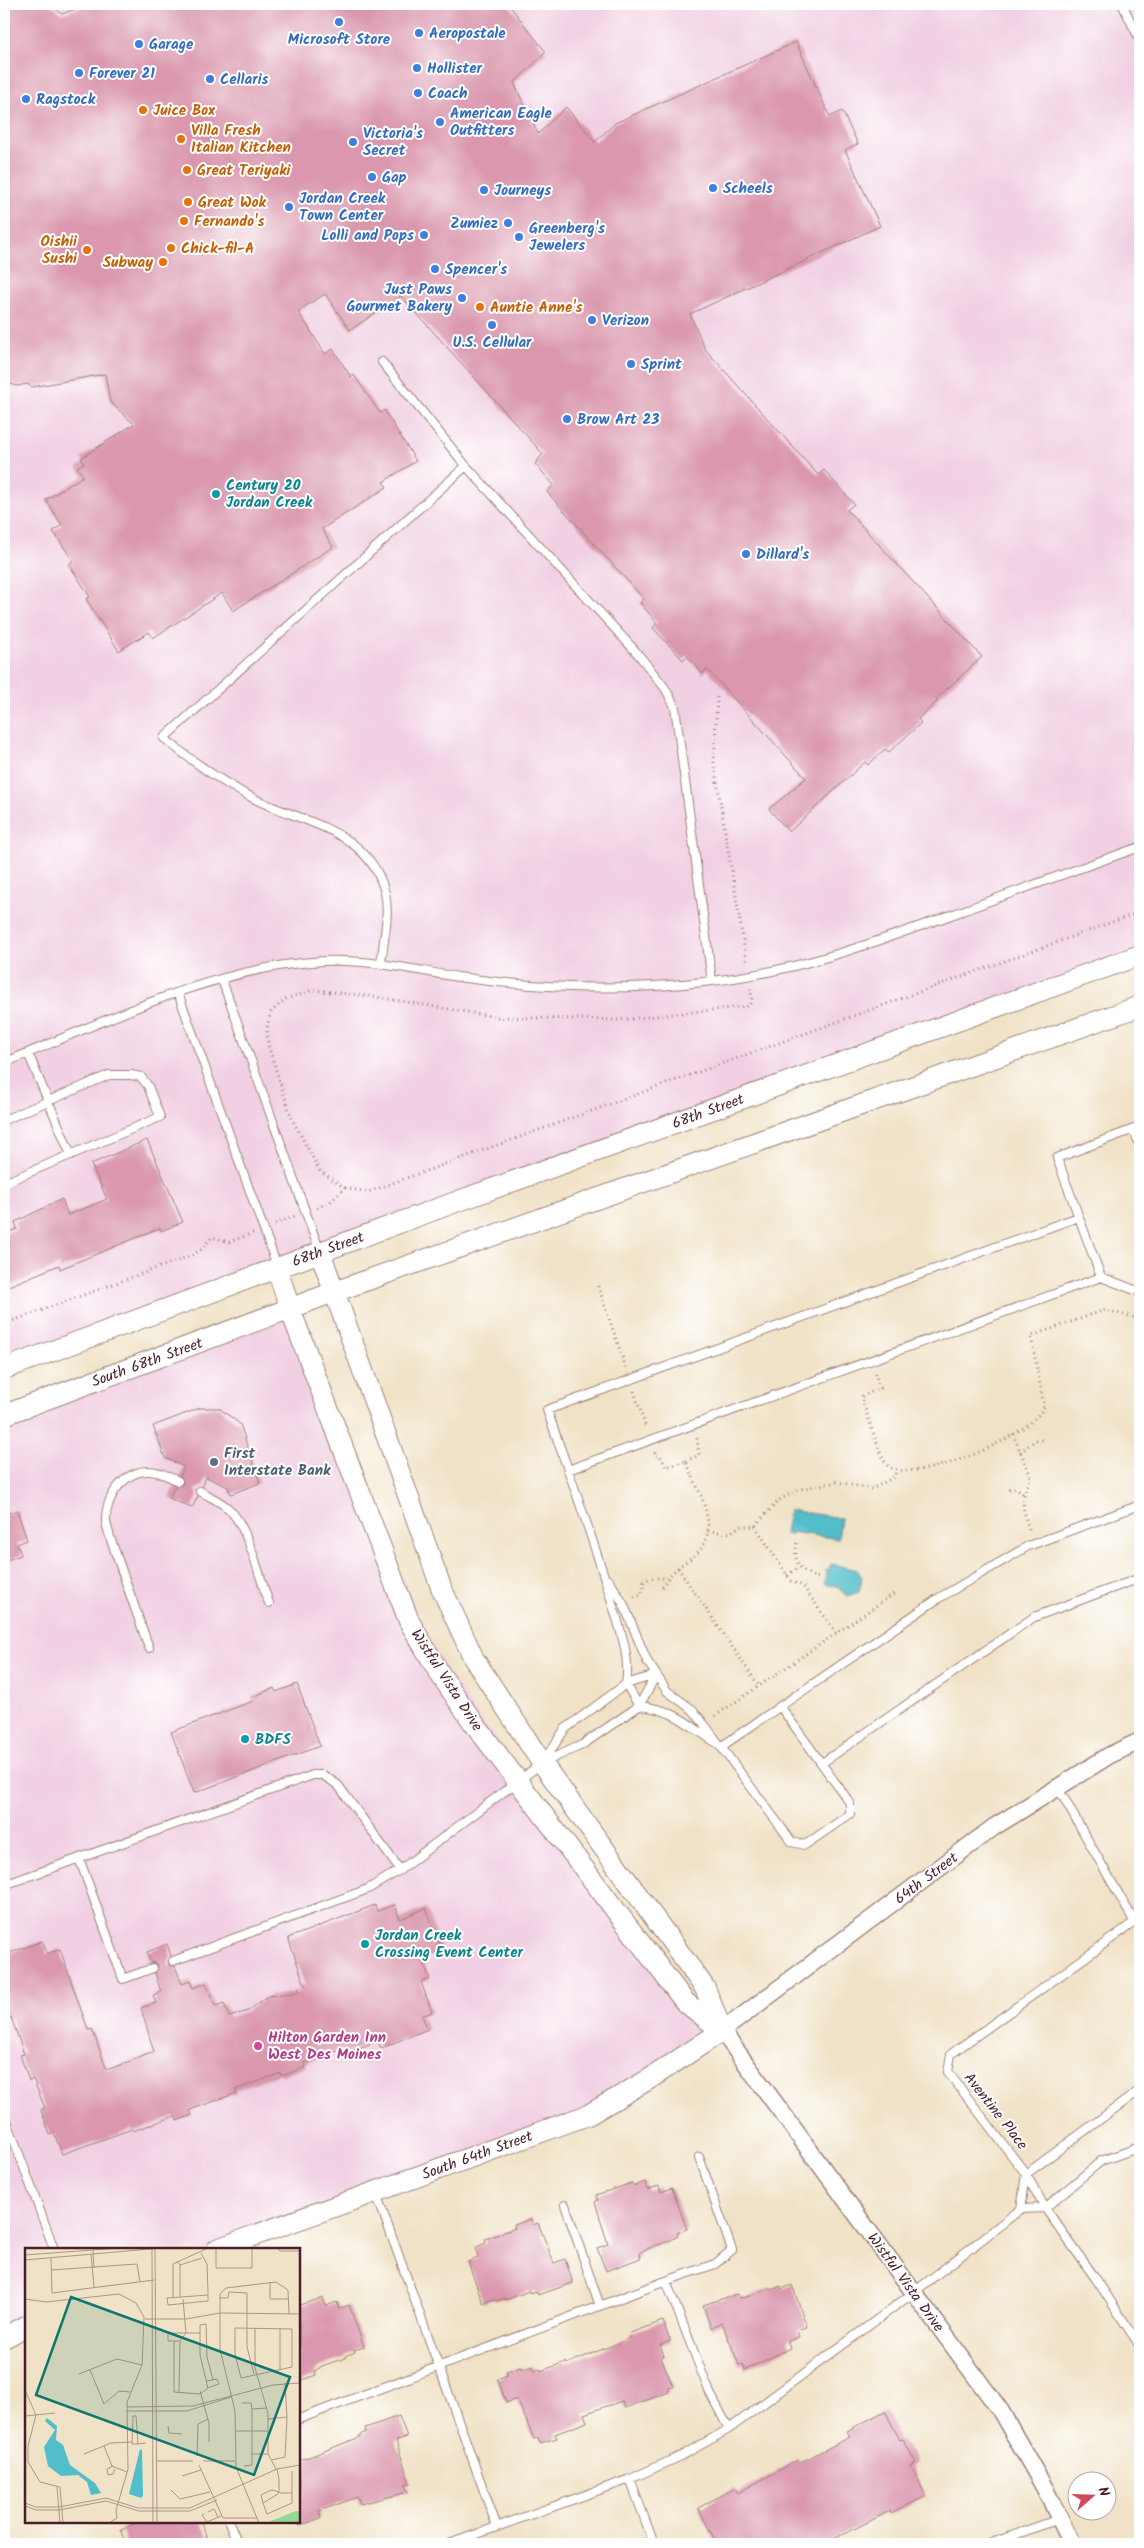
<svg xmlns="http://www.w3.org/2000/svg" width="1144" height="2548" font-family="Kalam,sans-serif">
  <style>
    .built { fill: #f1d0e3 }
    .water { fill: #51beca; stroke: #4e6e7a }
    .building { fill: #da97ae }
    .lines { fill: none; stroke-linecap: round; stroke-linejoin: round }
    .service-casing { stroke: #9d8078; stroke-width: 10 }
    .minor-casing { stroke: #9d8078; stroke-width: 19 }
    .tertiary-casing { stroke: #9d8078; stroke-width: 22 }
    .path { stroke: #9d8078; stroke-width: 3; stroke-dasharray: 1 4; stroke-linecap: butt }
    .service { stroke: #fff; stroke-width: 8 }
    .minor { stroke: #fff; stroke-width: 16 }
    .tertiary { stroke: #fff; stroke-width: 20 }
    .shop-dot { fill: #3f7fe0; stroke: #fff; stroke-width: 2 }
    .food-dot { fill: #e8710a; stroke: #fff; stroke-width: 2 }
    .culture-dot { fill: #0f9aa8; stroke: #fff; stroke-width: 2 }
    .service-dot { fill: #5c6f8a; stroke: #fff; stroke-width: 2 }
    .hotel-dot { fill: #d1479c; stroke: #fff; stroke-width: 2 }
    .labels { text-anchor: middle; stroke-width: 4; stroke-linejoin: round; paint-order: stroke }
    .shop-label { font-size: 15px; font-weight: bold; fill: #366cbe; stroke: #fff; text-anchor: start }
    .food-label { font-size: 15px; font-weight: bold; fill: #c56008; stroke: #fff; text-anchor: start }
    .culture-label { font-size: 15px; font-weight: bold; fill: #0d838f; stroke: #fff; text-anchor: start }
    .street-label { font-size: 15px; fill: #4a1f2b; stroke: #fff }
    .service-label { font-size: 15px; font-weight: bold; fill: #4e5e75; stroke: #fff; text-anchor: start }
    .hotel-label { font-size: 15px; font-weight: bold; fill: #b23c85; stroke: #fff; text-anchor: start }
    .inset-road { fill: none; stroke: #ae9488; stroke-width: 1 }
    .view { fill: #0f766e; fill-opacity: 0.15; stroke: #0f766e; stroke-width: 2.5 }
    .inset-edge { fill: none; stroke: #4a1f2b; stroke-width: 2.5 }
  </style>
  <rect width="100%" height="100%" fill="#fff"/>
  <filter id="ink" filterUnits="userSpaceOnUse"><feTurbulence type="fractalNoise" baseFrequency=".02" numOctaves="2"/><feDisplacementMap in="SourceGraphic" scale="10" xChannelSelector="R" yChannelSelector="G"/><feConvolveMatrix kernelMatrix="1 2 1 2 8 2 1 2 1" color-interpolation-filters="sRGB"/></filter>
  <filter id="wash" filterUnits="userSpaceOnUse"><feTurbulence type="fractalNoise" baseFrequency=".0096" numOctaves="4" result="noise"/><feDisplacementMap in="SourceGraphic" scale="20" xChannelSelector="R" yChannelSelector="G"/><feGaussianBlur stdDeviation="1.12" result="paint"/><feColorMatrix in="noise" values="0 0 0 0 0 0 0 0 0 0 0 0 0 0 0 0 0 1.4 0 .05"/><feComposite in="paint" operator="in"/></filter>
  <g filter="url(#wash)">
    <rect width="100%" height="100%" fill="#f0e2c6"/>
    <path class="built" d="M4,4H1140V955L4,1369Z
      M290,1309L418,1616L446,1670L685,2002L722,2031L588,2115L217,2249H26V2326L4,2338V1415Z"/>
    <path class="water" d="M789,1510L841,1518L838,1539L792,1532L791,1535L785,1534Z
      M831,1564L857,1570L862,1577L859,1592L847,1596L836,1586L825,1584L826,1570H829Z"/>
    <g id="blocks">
      <path class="building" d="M4,4H50L62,14L89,4H508L546,52L514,83L538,134L566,107L595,142L615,123L796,42L830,117L842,111L858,144L845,150L880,226L690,314L705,349L818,475L824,470L854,504L847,510L982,657L936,699L938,701L918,719L921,723L889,752L885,749L868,765L865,762L789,832L769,809L806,778L707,669L703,674L687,656L683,660L653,628L657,623L640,603L644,599L547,492L554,485L535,464L543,454L401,296L350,330L325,294L298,311L325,354L333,349L351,377L354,375L380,413L384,410L416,461L383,482L387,487L322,529L333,547L233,611L222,593L153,638L149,632L119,651L86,599L90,597L69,564L73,561L53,531L62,525L46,500L83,476L77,467L84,463L81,458L134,424L110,402L105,374L32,387L27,384L17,386L10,384L4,379L7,280L4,279Z
        M147,1140L183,1222L161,1231L160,1228L60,1269L59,1265L4,1288V1234L17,1229L15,1222L62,1199L68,1215L107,1199L91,1164Z
        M200,1408H219L240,1424L260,1483L231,1494L228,1487L206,1477L203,1486L195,1489L198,1496L192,1508L169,1498L175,1486L183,1484V1480L180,1476L184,1467L165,1458L153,1426Z
        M17,1510L27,1540L17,1544L21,1555L4,1561V1513L6,1514Z
        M297,1684L320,1746L194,1793L171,1732L253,1701L252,1697L274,1688L276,1692Z
        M375,1905L377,1911L395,1905L400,1919L426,1908L442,1950L422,1958L430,1979L421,1982L432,2012L422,2016L428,2029L381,2048L378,2042H375L345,2053L343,2049L305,2063L306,2067L282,2076L281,2073L235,2090L237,2093L190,2110L192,2115L177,2121L175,2116L133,2131L132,2129L62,2154L54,2133L50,2135L41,2110L45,2108L33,2079L29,2081L20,2055L24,2054L11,2017L7,2018L4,2009V1955L42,1941L47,1954L60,1949L88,2030L92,2029L107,2070L154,2052L141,2008L156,2003L153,1995L161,1992L155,1973L158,1967L156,1963H151L147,1952L167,1944L171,1956L168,1962L170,1966H175L182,1984L190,1981L193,1988L206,1983L215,2006L224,2003L229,2017L248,2011L268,1996L299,1992L298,1987L305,1985L288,1938Z
        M645,2182L647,2190L659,2186L661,2192L672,2188L687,2229L677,2233L678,2236L669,2241L644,2250L639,2253L641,2258L606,2271L597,2248L608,2244L595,2202L598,2200L596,2195L632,2183L634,2186Z
        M531,2219L533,2225L538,2223L554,2263L565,2259L573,2283L538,2295L536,2291L530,2293L529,2291L505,2300V2298L495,2301L494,2299L483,2303L468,2262L478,2258L476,2247L486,2243L485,2239L515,2228L514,2225Z
        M792,2285L807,2327L797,2330L799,2337L788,2341L790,2348L745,2370L743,2364L739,2365L722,2323L711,2328L703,2305L737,2294L739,2298L746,2297L770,2288L771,2290L781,2286L782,2289Z
        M323,2298L326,2306L337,2302L339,2309L349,2305L364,2347L354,2350L355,2352L345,2356V2358L322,2366L315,2371L316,2375L299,2381V2305Z
        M663,2321L670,2341L660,2345L664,2356L661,2357L673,2387L668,2388L669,2392L625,2408L622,2401L584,2414L587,2422L555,2434L557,2438L540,2443L538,2437L534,2439L517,2399L506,2403L497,2379L507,2375L506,2372L521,2367L522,2370L533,2366L534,2371L540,2369L541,2371L565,2362L566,2364L623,2341L631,2337L630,2333Z
        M885,2411L900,2440L903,2439L916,2463L911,2466L926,2496L891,2514L890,2511L824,2544H717L698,2508L735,2488L738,2493L797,2460L799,2463L850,2437L847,2431Z
        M399,2416L407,2437L396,2441L410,2484L405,2485L408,2492L360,2504L358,2497L319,2511L321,2518L299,2526V2461L360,2437V2435L366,2432L365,2428Z
        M140,2522H201L209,2544H127L121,2529Z"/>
    </g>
  </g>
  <g filter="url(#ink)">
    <use href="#blocks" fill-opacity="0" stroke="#9d8078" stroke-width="1"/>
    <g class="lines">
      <defs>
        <path id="service" d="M1122,4L1140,40
          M382,362L466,466L638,654L665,688L675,707L712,981
          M381,964C383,942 390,915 385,893C370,830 303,823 255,799C222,783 192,761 164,738L466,466
          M222,980L320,1252
          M178,993L277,1266
          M28,1053L71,1155
          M4,1063C106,1021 212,967 324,961C369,959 414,970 458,977C541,989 629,991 712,981C794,972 874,943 951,915C1014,892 1077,869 1140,847
          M4,1120L109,1075H131L141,1077L148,1086L160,1117L4,1183
          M1101,1277L1057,1158L1134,1129L1140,1147
          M568,1470L1101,1277L1140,1292
          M200,1491C210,1497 222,1502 230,1510C249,1530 259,1576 269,1603
          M609,1580L624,1605L647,1661L667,1691L693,1710L704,1724L792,1842L805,1845L850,1814V1803L780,1706
          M149,1648L110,1537C109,1533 107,1527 106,1522C104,1496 128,1465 156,1472C163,1473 171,1478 178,1481
          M722,1746C691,1728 677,1709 639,1706L626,1684C631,1655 619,1627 611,1599C592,1535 569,1473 547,1410L1078,1217
          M722,1746L939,1598L1028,1546L1140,1505
          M543,1762L565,1729L626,1684L656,1675
          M822,1763L1034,1617L1140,1578
          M1058,1788L1134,1921
          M79,1858L123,1979L153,1968
          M4,1885L313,1775H323L338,1785L400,1870
          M1140,1918L951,2054L948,2072L1026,2174L1045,2208L1096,2279L1140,2346
          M173,1961L368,1889L400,1870L542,1763L582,1745L639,1706L656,1675
          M4,2113L54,2249
          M376,2193L497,2527
          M565,2205L600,2306
          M1021,2209L1026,2174L1140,2090
          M666,2281L715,2264L732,2250L699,2157
          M299,2419L666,2281L710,2393L729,2429
          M630,2479L654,2544
          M229,2522L238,2544
          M449,2544L630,2479L681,2456L729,2429L913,2293L1021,2209L1045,2208L1101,2161L1140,2147
          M989,2544L1059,2519"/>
        <path id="minor" d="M1072,2544L1044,2487L1000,2410L722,2031L994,1827L1110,1755L1140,1741"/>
        <path id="tertiary" d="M320,1252L441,1587L474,1659L542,1763L705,1988L722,2031
          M277,1268L290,1309L409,1621L440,1674L473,1722L685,2002L722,2031
          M4,1369L453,1203L1140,955
          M4,1415L334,1292L1140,1006
          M217,2249L588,2115L651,2078L722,2031
          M4,2338L26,2326"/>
      </defs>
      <use href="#service" class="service-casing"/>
      <use href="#minor" class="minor-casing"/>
      <use href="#tertiary" class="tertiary-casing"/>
      <path class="path" d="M717,697L714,764L747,964
        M345,1188L320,1171L292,1119L268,1045L267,1028L271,1012L286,999L313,990L377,997L497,1017L618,1020L749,1006L752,998L750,988
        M317,1208L330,1202L345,1188L368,1192L1140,912
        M275,1224L295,1216
        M598,1286L626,1368
        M4,1324L190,1256L202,1249L212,1237L229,1242L253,1233
        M875,1373L880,1388L861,1397C866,1409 880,1458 887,1465C913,1488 1033,1436 1044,1406L1031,1336L1105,1310L1140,1319
        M634,1391L646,1428
        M1013,1434L1031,1477C1020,1500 1022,1509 1030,1532
        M655,1452L656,1456L660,1455L666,1467L686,1461C698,1491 726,1534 691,1558C677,1568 667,1575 661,1591
        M1020,1452L1036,1440H1043
        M686,1461L699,1455L697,1438
        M1009,1489L1017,1488L1023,1494
        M755,1526L791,1581L803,1586L836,1633
        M708,1531L730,1533L740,1526H755L778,1501L800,1489L837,1482L872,1489L894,1477L896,1471
        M797,1543C792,1562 801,1573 819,1578
        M678,1568L759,1686
        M787,1575L799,1567
        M634,1597L642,1594L644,1582L650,1578H665
        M715,1716L895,1593"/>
      <use href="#service" class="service"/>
      <use href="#minor" class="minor"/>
      <use href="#tertiary" class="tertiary"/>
    </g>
  </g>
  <g class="shop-dot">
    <circle cx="339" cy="22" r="5"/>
    <circle cx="419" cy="33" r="5"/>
    <circle cx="139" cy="44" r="5"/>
    <circle cx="417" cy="68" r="5"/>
    <circle cx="79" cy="73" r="5"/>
    <circle cx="210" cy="79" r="5"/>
    <circle cx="418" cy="93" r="5"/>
    <circle cx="26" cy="99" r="5"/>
    <circle cx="440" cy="122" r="5"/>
    <circle cx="353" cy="142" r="5"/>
    <circle cx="372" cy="177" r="5"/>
    <circle cx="713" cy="188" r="5"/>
    <circle cx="484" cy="190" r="5"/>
    <circle cx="289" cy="207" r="5"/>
    <circle cx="508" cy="223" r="5"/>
    <circle cx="424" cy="235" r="5"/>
    <circle cx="519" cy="237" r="5"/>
    <circle cx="435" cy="269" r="5"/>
    <circle cx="462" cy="298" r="5"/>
    <circle cx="592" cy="320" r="5"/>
    <circle cx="492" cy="325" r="5"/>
    <circle cx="631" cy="364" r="5"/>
    <circle cx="567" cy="419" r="5"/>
    <circle cx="746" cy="554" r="5"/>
  </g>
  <g class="food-dot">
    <circle cx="143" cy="110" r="5"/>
    <circle cx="181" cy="139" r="5"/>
    <circle cx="187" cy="170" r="5"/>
    <circle cx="188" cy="202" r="5"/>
    <circle cx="184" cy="221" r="5"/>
    <circle cx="171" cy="248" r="5"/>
    <circle cx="87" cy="250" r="5"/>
    <circle cx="163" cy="262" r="5"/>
    <circle cx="480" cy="307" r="5"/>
  </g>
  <g class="culture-dot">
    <circle cx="216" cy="494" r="5"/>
    <circle cx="245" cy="1739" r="5"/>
    <circle cx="365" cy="1944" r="5"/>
  </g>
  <circle class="service-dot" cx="214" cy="1462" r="5"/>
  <circle class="hotel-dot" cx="258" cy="2046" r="5"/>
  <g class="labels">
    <g class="shop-label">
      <text x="429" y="38">Aeropostale</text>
      <text x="339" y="44" text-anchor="middle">Microsoft Store</text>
      <text x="149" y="49">Garage</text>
      <text x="427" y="73">Hollister</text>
      <text x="89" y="78">Forever 21</text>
      <text x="220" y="84">Cellaris</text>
      <text x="428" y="98">Coach</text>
      <text x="36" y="104">Ragstock</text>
      <text x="450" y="118">American Eagle<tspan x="450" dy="17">Outfitters</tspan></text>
      <text x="363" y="138">Victoria's<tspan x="363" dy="17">Secret</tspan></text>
      <text x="382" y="182">Gap</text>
      <text x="723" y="193">Scheels</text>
      <text x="494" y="195">Journeys</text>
      <text x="299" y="203">Jordan Creek<tspan x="299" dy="17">Town Center</tspan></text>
      <text x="498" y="228" text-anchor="end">Zumiez</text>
      <text x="529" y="233">Greenberg's<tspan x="529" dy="17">Jewelers</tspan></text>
      <text x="414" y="240" text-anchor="end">Lolli and Pops</text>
      <text x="445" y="274">Spencer's</text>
      <text x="452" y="294" text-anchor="end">Just Paws<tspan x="452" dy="17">Gourmet Bakery</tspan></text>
      <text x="602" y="325">Verizon</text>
      <text x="492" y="347" text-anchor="middle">U.S. Cellular</text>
      <text x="641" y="369">Sprint</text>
      <text x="577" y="424">Brow Art 23</text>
      <text x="756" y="559">Dillard's</text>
    </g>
    <g class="food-label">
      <text x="153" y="115">Juice Box</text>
      <text x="191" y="135">Villa Fresh<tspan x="191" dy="17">Italian Kitchen</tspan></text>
      <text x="197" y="175">Great Teriyaki</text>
      <text x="198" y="207">Great Wok</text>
      <text x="194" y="226">Fernando's</text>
      <text x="77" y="246" text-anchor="end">Oishii<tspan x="77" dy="17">Sushi</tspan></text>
      <text x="181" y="253">Chick-fil-A</text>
      <text x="153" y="267" text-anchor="end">Subway</text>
      <text x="490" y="312">Auntie Anne's</text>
    </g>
    <g class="culture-label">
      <text x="226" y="490">Century 20<tspan x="226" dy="17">Jordan Creek</tspan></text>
      <text x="255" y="1744">BDFS</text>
      <text x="375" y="1940">Jordan Creek<tspan x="375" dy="17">Crossing Event Center</tspan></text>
    </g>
    <g class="street-label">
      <text transform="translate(708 1111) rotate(-20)" y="5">68th Street</text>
      <text transform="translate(328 1249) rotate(-20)" y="5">68th Street</text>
      <text transform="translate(147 1362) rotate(-20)" y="5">South 68th Street</text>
      <text transform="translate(447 1680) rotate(57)" y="5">Wistful Vista Drive</text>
      <text transform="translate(926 1878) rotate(-37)" y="5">64th Street</text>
      <text transform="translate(996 2111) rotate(52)" y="5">Aventine Place</text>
      <text transform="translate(477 2155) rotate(-20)" y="5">South 64th Street</text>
      <text transform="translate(906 2282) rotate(54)" y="5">Wistful Vista Drive</text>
    </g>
    <g class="service-label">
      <text x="224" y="1458">First<tspan x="224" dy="17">Interstate Bank</tspan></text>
    </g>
    <g class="hotel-label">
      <text x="268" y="2042">Hilton Garden Inn<tspan x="268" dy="17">West Des Moines</tspan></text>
    </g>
  </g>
  <g transform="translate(25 2248)">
    <rect width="275" height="275" fill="#f0e2c6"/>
    <path d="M271,263H275V275H241Z" fill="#92d993"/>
    <path d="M22,170L32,178L31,192L38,197L45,217L70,235L76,245L66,247L62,234L53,227L36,228L23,218L19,199L30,182L20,173ZM115,201L117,202L118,248L116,250L104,246Z" fill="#51beca"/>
    <path class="inset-road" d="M130,0L132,275M191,0V20H227V0M252,0L255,3H275M127,1L128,275M68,2L69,20M176,5L182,16L183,44V53L143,57L142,50L183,47M66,6L69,39M0,7L94,0M26,10L27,45L129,32M0,12L136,0M152,13L155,17V50M155,17L177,10M26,22L112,16L115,34M245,34V51H264M148,50V16L183,0M195,50H203L204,44L222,45V99L229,126M0,51L21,54L94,46L111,55L119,69L117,117L102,154L103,221L91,262L92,270L84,275M120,71H161L195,65L275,66M210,80L267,81V119L216,130L210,106ZM230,80V120L243,165V206L251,221M149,93V144L175,146L183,140M154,93H143V85H175M255,121V80M65,122L79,156L94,143L105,144M54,126L92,111L117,117M182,133L192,131L194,136L182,140M183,140L175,107V77L181,76L182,109L188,132M0,142L11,167L3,198V214L15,234L35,239L38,275M175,143L184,175V194M154,144L155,93L161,85L158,51M217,155H226L227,161M102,159L168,158L248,137L275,135M242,160L227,161V206H243M101,163H162L206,149M0,168L30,165M243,171L262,169L260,135M143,178L144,185L157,186M210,183H243M113,196L111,168H108L107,196H113L121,195M79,198L87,218L102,224M59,206L86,195L107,194M172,208L173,176L183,171M247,212L260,209L262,169M132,213H168M178,213H210M174,217L198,270H232M88,218L82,221L83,227L88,226L90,221M219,218L227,217V206M252,221L254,231V244L253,245V246L238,255L236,247L244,243L247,242L254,244L256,245H267M157,228L176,222M32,239L35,275M146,242L155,251L185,244M0,255L11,259H34L81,250L113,260H165L252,221L275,217M238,255L242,266L267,255V223M0,258L11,262H34L81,253L114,263H165L192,252M183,264L189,261L193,269M179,266L177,267L182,274L196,268M234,275L211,219L210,163L195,101V46L201,40L251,34L263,42L264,66"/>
    <path class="view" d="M46,49L265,129L229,227L11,147Z"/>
    <rect width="275" height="275" class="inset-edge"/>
  </g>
  <rect width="1144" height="2548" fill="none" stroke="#fff" stroke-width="20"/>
  <g transform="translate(1092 2496) rotate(70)"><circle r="24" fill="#ffffff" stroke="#b7a5aa"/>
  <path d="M0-4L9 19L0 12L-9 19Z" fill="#d1495b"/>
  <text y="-8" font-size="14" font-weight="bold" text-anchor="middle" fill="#4a1f2b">N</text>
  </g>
</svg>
